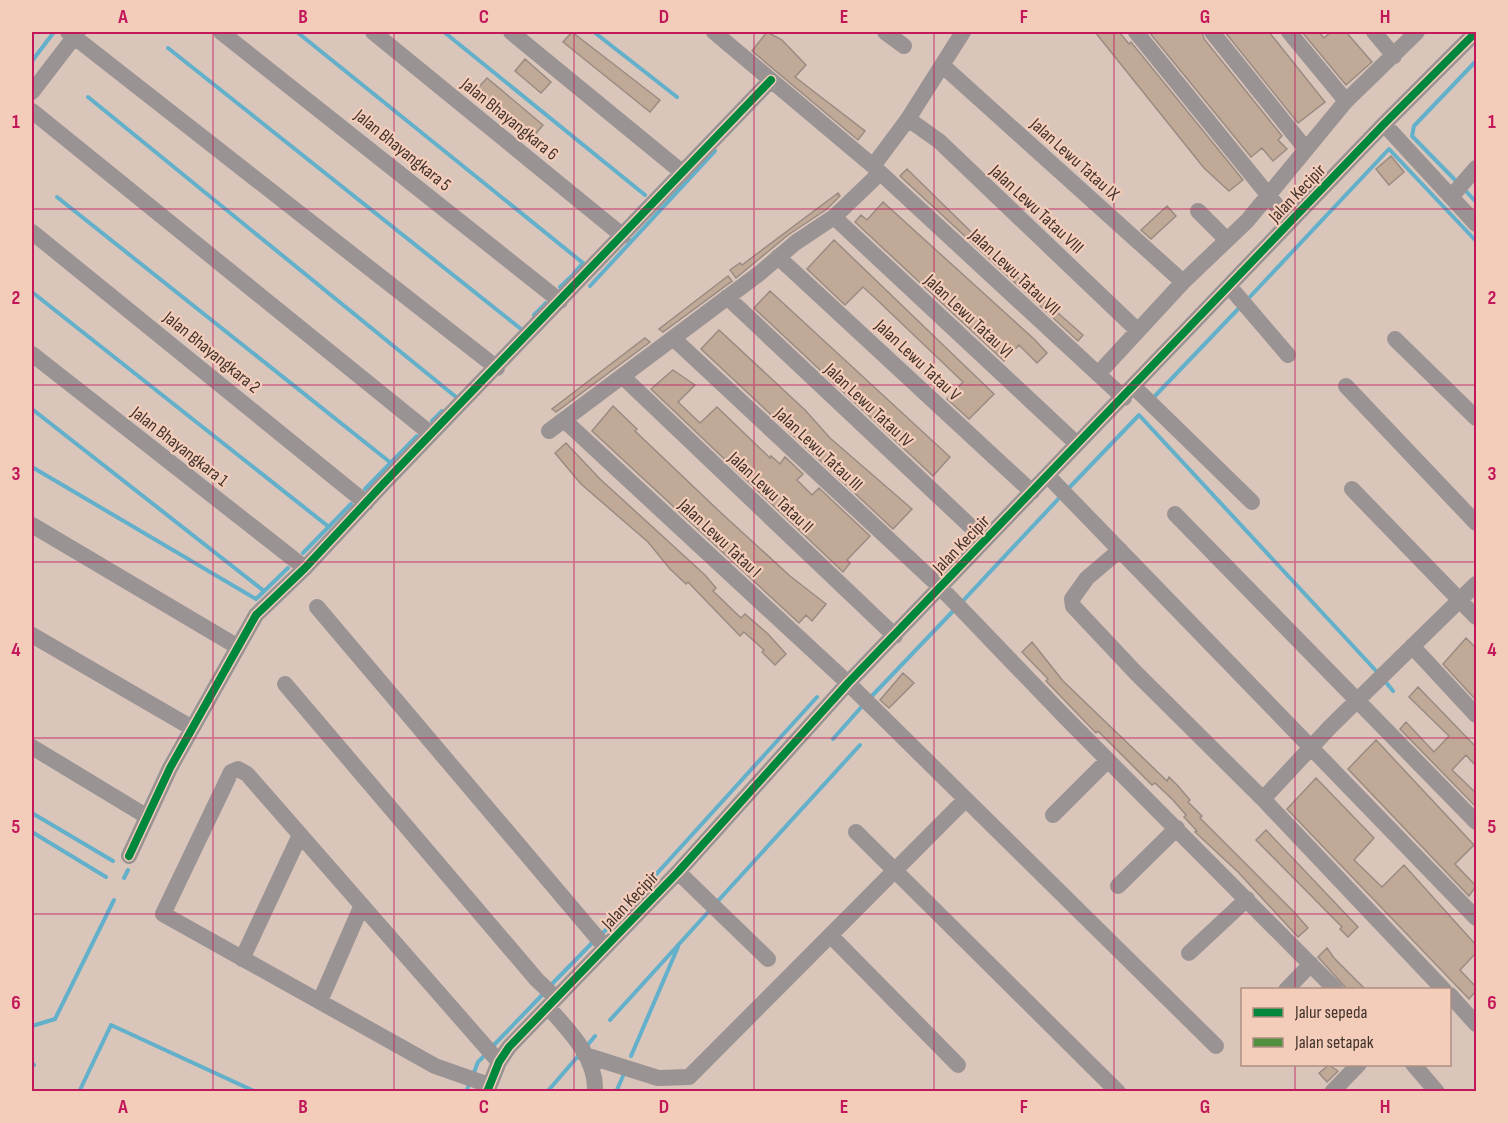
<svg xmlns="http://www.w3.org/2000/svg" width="1508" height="1123" font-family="'Sofia Sans Condensed',sans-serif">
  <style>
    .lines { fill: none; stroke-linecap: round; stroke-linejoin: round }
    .stream { stroke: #62b0ca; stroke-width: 4 }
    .building { fill: #c0aa97; stroke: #9a8b82; stroke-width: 1.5 }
    .minor { stroke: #9a9393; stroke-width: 16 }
    .quiet { stroke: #51913f; stroke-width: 6; stroke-dasharray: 12 6; stroke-linecap: butt }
    .cycleway-casing { stroke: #f4cdba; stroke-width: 11 }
    .cycleway { stroke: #00873e; stroke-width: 8 }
    .grid { fill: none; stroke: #c2185b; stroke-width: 1.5; stroke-opacity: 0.55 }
    .labels { text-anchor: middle; stroke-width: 4.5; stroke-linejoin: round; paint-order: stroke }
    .street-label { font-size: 18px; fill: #42332c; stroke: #f4cdba }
    .neatline { fill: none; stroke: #c2185b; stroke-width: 2 }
    .grid-label { font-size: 20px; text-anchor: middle; font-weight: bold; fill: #c2185b }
  </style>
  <rect width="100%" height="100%" fill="#dac5bb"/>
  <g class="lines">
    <path class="stream" d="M297,32L583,263L574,273
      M444,32L645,195
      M594,32L677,97
      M168,48L521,329
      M32,61L54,32
      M88,97L456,397
      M1457,182L1412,136L1414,126L1476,61
      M1464,189L1476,202
      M57,197L391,463
      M590,286L715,151
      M560,287L574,274
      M32,292L329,527
      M1246,301L1389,149L1476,241
      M534,315L546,303
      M1153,398L1241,306
      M32,409L264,591
      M432,421L442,411
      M32,467L256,599L288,568
      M365,489L417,436
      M1067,490L1139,415L1379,674
      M303,553L351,504
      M960,604L1062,495
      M1384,680L1393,691
      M869,699L955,609
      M833,739L864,704
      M32,813L113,861
      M32,832L106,877
      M124,878L128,870
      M717,902L860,745
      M602,934L817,697
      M551,985L594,941
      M610,1020L710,910
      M32,1026L55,1019L114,900
      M586,1047L595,1036
      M491,1048L544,993
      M631,1056L678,947
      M32,1063L34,1065
      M473,1075L478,1062L486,1054
      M79,1092L111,1025L256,1092
      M466,1092L470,1082
      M547,1092L579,1055
      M616,1092L623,1076"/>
  </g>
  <path class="building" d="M572,32L660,100L650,112L563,42Z
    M767,32L782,40L806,65L795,77L865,131L858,140L752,51Z
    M1095,32H1119L1129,44L1131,42L1243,180L1229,191L1204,168Z
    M1149,32H1202L1204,39L1282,136L1278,140L1287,149L1273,161L1262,148L1251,157Z
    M1225,32H1269L1325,102L1298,123Z
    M1302,32H1319L1324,38L1331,32H1346L1372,62L1346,85Z
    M525,59L551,82L541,93L515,71Z
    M487,78L543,125L533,137L477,89Z
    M1391,156L1404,172L1389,185L1376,169Z
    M907,169L1016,276L1083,335L1078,341L900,176Z
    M838,193L840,196L827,209L788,235L736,278L730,270L740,263L742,265Z
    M883,202L1034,339L1047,353L1037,363L1019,345L1004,361L855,222L861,215L867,220Z
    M1167,206L1176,216L1151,239L1141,230Z
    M834,240L994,394L969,419L947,399L963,382L874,297L863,287L845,305L807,269Z
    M728,276L732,281L663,332L659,329Z
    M770,291L950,457L933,476L754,308Z
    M719,330L805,410L830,438L912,509L893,529L701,349Z
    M645,338L650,342L556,412L552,409Z
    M673,370L695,385L678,402L700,423L717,407L770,458L771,456L780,464L785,457L803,474L797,480L812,495L819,488L870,536L847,560L850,563L843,572L651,389Z
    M613,406L637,429L635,431L719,511L790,576L826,604L812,621L806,615L799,623L592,431Z
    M566,443L600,479L705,575L716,588L713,591L741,618L745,614L768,634L786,654L775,665L762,652L764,650L744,632L740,636L688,582L686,584L670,569L648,542L581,484L555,453Z
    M1466,638L1476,648V700L1443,664Z
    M1032,642L1063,681L1167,781L1169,777L1178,786L1190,800L1188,802L1202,816L1200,818L1294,912L1308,928L1298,937L1238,872L1195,832L1197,831L1184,817L1186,815L1173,800L1155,783L1152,785L1098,731L1096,733L1046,681L1048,679L1022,652Z
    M903,673L914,683L889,708L880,700Z
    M1418,687L1476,747V766L1466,755L1452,770L1476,793V807L1400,729L1406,722L1434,752L1449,736L1409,697Z
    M1376,740L1474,845L1455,864L1476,886L1469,896L1348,769Z
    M1316,778L1374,838L1354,860L1382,887L1404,865L1476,945V953L1460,970L1476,987V991L1469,999L1287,809Z
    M1266,830L1358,927L1348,937L1340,929L1342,927L1256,840Z
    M1327,948L1334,958L1366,990L1346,988L1318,957Z
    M1329,1065L1338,1071L1327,1082L1319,1073Z"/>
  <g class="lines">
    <path class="minor" d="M68,32L497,368
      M221,32L560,301
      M373,32L623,236
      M511,32L683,173
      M714,32L873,166L1124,398
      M885,32L904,46
      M1136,32L1290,222
      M1212,32L1305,148
      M1289,32L1346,101
      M1374,32L1394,56
      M942,65L1183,282
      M32,92L78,32
      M32,111L431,434
      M908,119L939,141L1137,330
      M1384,124L1476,224
      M873,166L908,119L963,32
      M1451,197L1476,168
      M1198,211L1227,240
      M834,217L1077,444
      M32,232L366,503
      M778,257L1032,492
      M1229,286L1288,355
      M727,297L985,540
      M673,338L940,587L1066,718L1336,990
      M1395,339L1476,418
      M32,354L305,568
      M1098,374L1183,282L1247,221L1346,101L1417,32
      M622,376L895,636
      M1346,386L1476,523
      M1134,387L1252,502
      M565,421L848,683L1216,1046
      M549,431L760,273L795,243L834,217L880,173
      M1048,476L1476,918
      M1352,489L1476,617
      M1175,514L1476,822
      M32,525L238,647
      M1120,550L1087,578L1072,599L1073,606L1136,673L1263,799
      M317,607L605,947
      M32,635L192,728
      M1412,646L1476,715
      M285,684L537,980L556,998
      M32,747L146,816
      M1053,815L1108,760
      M856,832L1118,1092
      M129,856L170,768L256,615L305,568L384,483L771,80
      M678,872L768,959
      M1118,886L1177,828
      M831,936L958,1065
      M1189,953L1247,899
      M242,959L300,835
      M1286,990L1311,964
      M1444,990L1263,799L1330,727L1476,584
      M1450,995L1476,1024
      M320,1001L362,905
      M548,1007C569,1031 597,1058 595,1092
      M585,1055L658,1078L689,1077L965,800
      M1413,1064L1437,1092
      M489,1085L435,1066L163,914L231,772L238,769L247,774L499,1062
      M487,1092L499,1062L509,1047L678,872L848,683L1384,124L1476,32
      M1332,1092L1359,1064"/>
    <path class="quiet" d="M1435,1092V1091"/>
    <defs>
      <path id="cycleway" d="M129,856L170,768L256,615L305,568L384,483L771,80
        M487,1092L499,1062L509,1047L678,872L848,683L1384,124L1476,32"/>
    </defs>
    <use href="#cycleway" class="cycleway-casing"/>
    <use href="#cycleway" class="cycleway"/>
  </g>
  <path class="grid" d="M213,32V1092M394,32V1092M574,32V1092M754,32V1092M934,32V1092M1114,32V1092M1295,32V990M32,209H1476M32,385H1476M32,562H1476M32,738H1476M32,914H1476M1295,1064V1092"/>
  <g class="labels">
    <g class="street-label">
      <text transform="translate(510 119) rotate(39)" y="6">Jalan Bhayangkara 6</text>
      <text transform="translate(403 150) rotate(39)" y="6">Jalan Bhayangkara 5</text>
      <text transform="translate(1075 159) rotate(42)" y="6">Jalan Lewu Tatau IX</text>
      <text transform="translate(1297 193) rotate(-46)" y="6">Jalan Kecipir</text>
      <text transform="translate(1037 209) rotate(43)" y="6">Jalan Lewu Tatau VIII</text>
      <text transform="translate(1015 272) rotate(43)" y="6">Jalan Lewu Tatau VII</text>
      <text transform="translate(969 316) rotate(43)" y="6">Jalan Lewu Tatau VI</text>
      <text transform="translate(212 352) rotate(39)" y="6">Jalan Bhayangkara 2</text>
      <text transform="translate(918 360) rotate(43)" y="6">Jalan Lewu Tatau V</text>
      <text transform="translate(869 405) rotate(43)" y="6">Jalan Lewu Tatau IV</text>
      <text transform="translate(180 446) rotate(38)" y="6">Jalan Bhayangkara 1</text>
      <text transform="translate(819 449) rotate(43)" y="6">Jalan Lewu Tatau III</text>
      <text transform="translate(771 492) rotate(43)" y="6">Jalan Lewu Tatau II</text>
      <text transform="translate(720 538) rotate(43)" y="6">Jalan Lewu Tatau I</text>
      <text transform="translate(961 544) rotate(-46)" y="6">Jalan Kecipir</text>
      <text transform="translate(630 900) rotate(-46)" y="6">Jalan Kecipir</text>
    </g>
  </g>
  <rect width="1508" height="1123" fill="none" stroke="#f4cdba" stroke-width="66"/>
  <rect x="1241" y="988" width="210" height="78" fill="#f4cdba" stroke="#ad8f81" stroke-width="1.5"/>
  <rect x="1253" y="1008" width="30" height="9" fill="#00873e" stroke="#ad8f81" stroke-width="1.5"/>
  <text x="1295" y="1018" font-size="18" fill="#42332c">Jalur sepeda</text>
  <rect x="1253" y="1038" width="30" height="9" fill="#51913f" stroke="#ad8f81" stroke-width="1.5"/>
  <text x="1295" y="1048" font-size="18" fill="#42332c">Jalan setapak</text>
  <rect x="33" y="33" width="1442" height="1057" class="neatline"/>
  <g class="grid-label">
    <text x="123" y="23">A</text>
    <text x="303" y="23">B</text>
    <text x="484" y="23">C</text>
    <text x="664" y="23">D</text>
    <text x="844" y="23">E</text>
    <text x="1024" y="23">F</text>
    <text x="1205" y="23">G</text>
    <text x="1385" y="23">H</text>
    <text x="16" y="128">1</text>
    <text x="1492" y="128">1</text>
    <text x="16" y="304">2</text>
    <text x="1492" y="304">2</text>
    <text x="16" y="480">3</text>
    <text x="1492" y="480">3</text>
    <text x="16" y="656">4</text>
    <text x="1492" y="656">4</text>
    <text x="16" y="833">5</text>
    <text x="1492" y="833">5</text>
    <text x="16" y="1009">6</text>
    <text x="1492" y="1009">6</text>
    <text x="123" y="1113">A</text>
    <text x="303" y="1113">B</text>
    <text x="484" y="1113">C</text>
    <text x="664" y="1113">D</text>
    <text x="844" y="1113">E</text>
    <text x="1024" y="1113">F</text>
    <text x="1205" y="1113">G</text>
    <text x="1385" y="1113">H</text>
  </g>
</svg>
